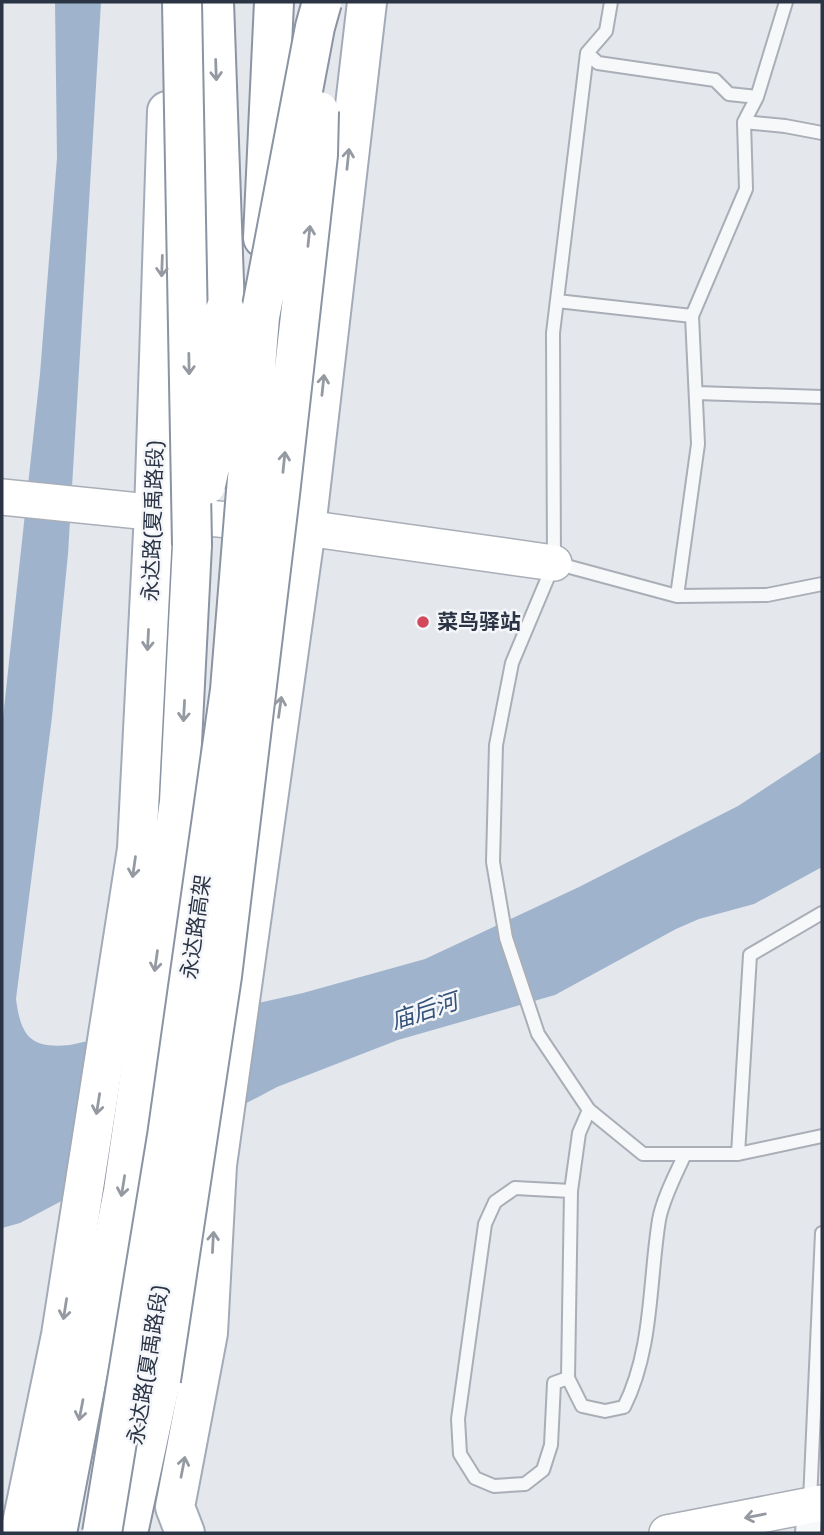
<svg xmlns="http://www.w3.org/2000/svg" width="824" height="1535" font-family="Rubik,'Noto Sans SC',sans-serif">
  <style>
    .water { fill: #9fb4cc }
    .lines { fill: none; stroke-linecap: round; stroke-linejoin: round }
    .lane-casing { stroke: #a9aeb7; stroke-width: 16 }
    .street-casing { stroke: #a9aeb7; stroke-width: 28 }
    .secondary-casing { stroke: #a9aeb7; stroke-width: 38 }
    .primary-casing { stroke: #a3abb8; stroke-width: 42 }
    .highway-casing { stroke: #8b94a3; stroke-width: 42 }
    .lane { stroke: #f7f8fa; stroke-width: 12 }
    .street { stroke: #f7f8fa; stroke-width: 24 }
    .secondary { stroke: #fff; stroke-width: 35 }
    .primary { stroke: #fff; stroke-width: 38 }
    .highway { stroke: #fff; stroke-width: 38 }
    .highway-bridge-casing { stroke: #8b94a3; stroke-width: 42; stroke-linecap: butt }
    .highway-bridge { stroke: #fff; stroke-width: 38 }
    .oneway { stroke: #959aa2 }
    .poi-dot { fill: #d1495b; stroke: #f4f6f9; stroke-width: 2.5 }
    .labels { text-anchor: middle; stroke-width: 5; stroke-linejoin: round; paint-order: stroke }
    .street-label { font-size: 21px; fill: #2b3445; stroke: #f4f6f9 }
    .poi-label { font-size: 21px; font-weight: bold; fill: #2b3445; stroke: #f4f6f9; text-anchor: start }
    .water-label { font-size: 23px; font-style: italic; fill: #34527a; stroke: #f4f6f9 }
  </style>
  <rect width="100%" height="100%" fill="#e4e7ec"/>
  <path class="water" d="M55,2H101L68,554L52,717L16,999C21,1036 30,1049 70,1045L303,993L425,959L579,887L738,806L822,751V867L754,904L699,919L676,929L555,995L398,1040L277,1087L20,1223L2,1228V727L40,374L57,158Z"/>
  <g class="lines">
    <defs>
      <path id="lane" d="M611,2L606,31L587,53L553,333L554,563L512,663L496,745L493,862L506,938L538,1034L589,1110L643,1154H738L822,1136
        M587,53L598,63L715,80L729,94L757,97L786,2
        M744,122L785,126L822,133
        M557,301L692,316
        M697,393L822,397
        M555,563L677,596L767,595L822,584
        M677,596L698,444L692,316L746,189L744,122L757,97
        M589,1110L579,1133L571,1191L568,1378L582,1406L605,1411L624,1407C653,1349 649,1282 659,1220C663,1198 676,1174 685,1154
        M738,1154L750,955L822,913
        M568,1378L554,1383L551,1445L543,1470L525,1484L494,1486L475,1478L460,1454L458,1419L485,1224L495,1202L515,1188L571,1191
        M810,1501L822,1233"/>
      <path id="street" d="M808,1533L810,1505"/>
      <path id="secondary" d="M2,497L306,528L554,563
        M667,1533L822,1503"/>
      <path id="primary" d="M20,1533L61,1335L137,849L154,513L167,111
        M185,1533L175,1507L208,1333L217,1165L306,528L367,2"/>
      <path id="highway" d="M214,2L225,310
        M263,238L274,2
        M57,1533L123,1191L179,802L192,545
        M128,1533L161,1380"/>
    </defs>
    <use href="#lane" class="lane-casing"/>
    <use href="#street" class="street-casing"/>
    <use href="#secondary" class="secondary-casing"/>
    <use href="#primary" class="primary-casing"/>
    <use href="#highway" class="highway-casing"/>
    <use href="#lane" class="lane"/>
    <use href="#street" class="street"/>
    <use href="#secondary" class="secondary"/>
    <use href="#primary" class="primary"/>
    <use href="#highway" class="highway"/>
    <defs>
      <path id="highway-bridge" d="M182,2L192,545
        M206,485L219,426L225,310
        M161,1380L222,976L280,494L318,155L319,111
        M102,1533L167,1136L230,690L260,317L315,27L322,2"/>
    </defs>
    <use href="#highway-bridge" class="highway-bridge-casing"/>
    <use href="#highway-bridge" class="highway-bridge"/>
  </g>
  <defs><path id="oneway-shaft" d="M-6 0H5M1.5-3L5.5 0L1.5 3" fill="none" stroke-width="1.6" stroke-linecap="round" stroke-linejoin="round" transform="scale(1.75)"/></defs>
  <g class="oneway">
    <use href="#oneway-shaft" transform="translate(216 70) rotate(88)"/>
    <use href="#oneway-shaft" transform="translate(348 159) rotate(-84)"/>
    <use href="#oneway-shaft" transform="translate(309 236) rotate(-84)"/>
    <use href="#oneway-shaft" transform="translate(162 266) rotate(92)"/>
    <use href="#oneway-shaft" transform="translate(189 364) rotate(89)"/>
    <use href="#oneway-shaft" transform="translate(323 385) rotate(-84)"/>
    <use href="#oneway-shaft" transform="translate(284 462) rotate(-84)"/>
    <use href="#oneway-shaft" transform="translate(148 640) rotate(93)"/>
    <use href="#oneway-shaft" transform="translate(280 707) rotate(-82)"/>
    <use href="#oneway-shaft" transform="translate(184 711) rotate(93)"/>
    <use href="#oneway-shaft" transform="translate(134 867) rotate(98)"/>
    <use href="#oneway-shaft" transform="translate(156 961) rotate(98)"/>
    <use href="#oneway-shaft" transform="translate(98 1104) rotate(99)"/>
    <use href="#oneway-shaft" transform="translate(123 1186) rotate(99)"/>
    <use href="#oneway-shaft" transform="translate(213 1242) rotate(-87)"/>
    <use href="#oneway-shaft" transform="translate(65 1309) rotate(99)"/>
    <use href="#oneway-shaft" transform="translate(81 1410) rotate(101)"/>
    <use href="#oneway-shaft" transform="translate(183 1467) rotate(-79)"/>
    <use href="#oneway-shaft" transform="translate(755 1516) rotate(169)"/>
  </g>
  <circle class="poi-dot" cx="423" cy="622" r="7"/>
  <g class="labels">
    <g class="street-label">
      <text transform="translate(153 521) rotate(-88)" y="7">永达路(夏禹路段)</text>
      <text transform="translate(196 927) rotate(-82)" y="7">永达路高架</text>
      <text transform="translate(148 1365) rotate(-81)" y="7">永达路(夏禹路段)</text>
    </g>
    <g class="poi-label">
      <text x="437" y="629">菜鸟驿站</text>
    </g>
    <g class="water-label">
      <text transform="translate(424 1011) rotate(-18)" y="8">庙后河</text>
    </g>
  </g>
  <rect width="824" height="1535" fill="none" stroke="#2b3445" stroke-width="7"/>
</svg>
